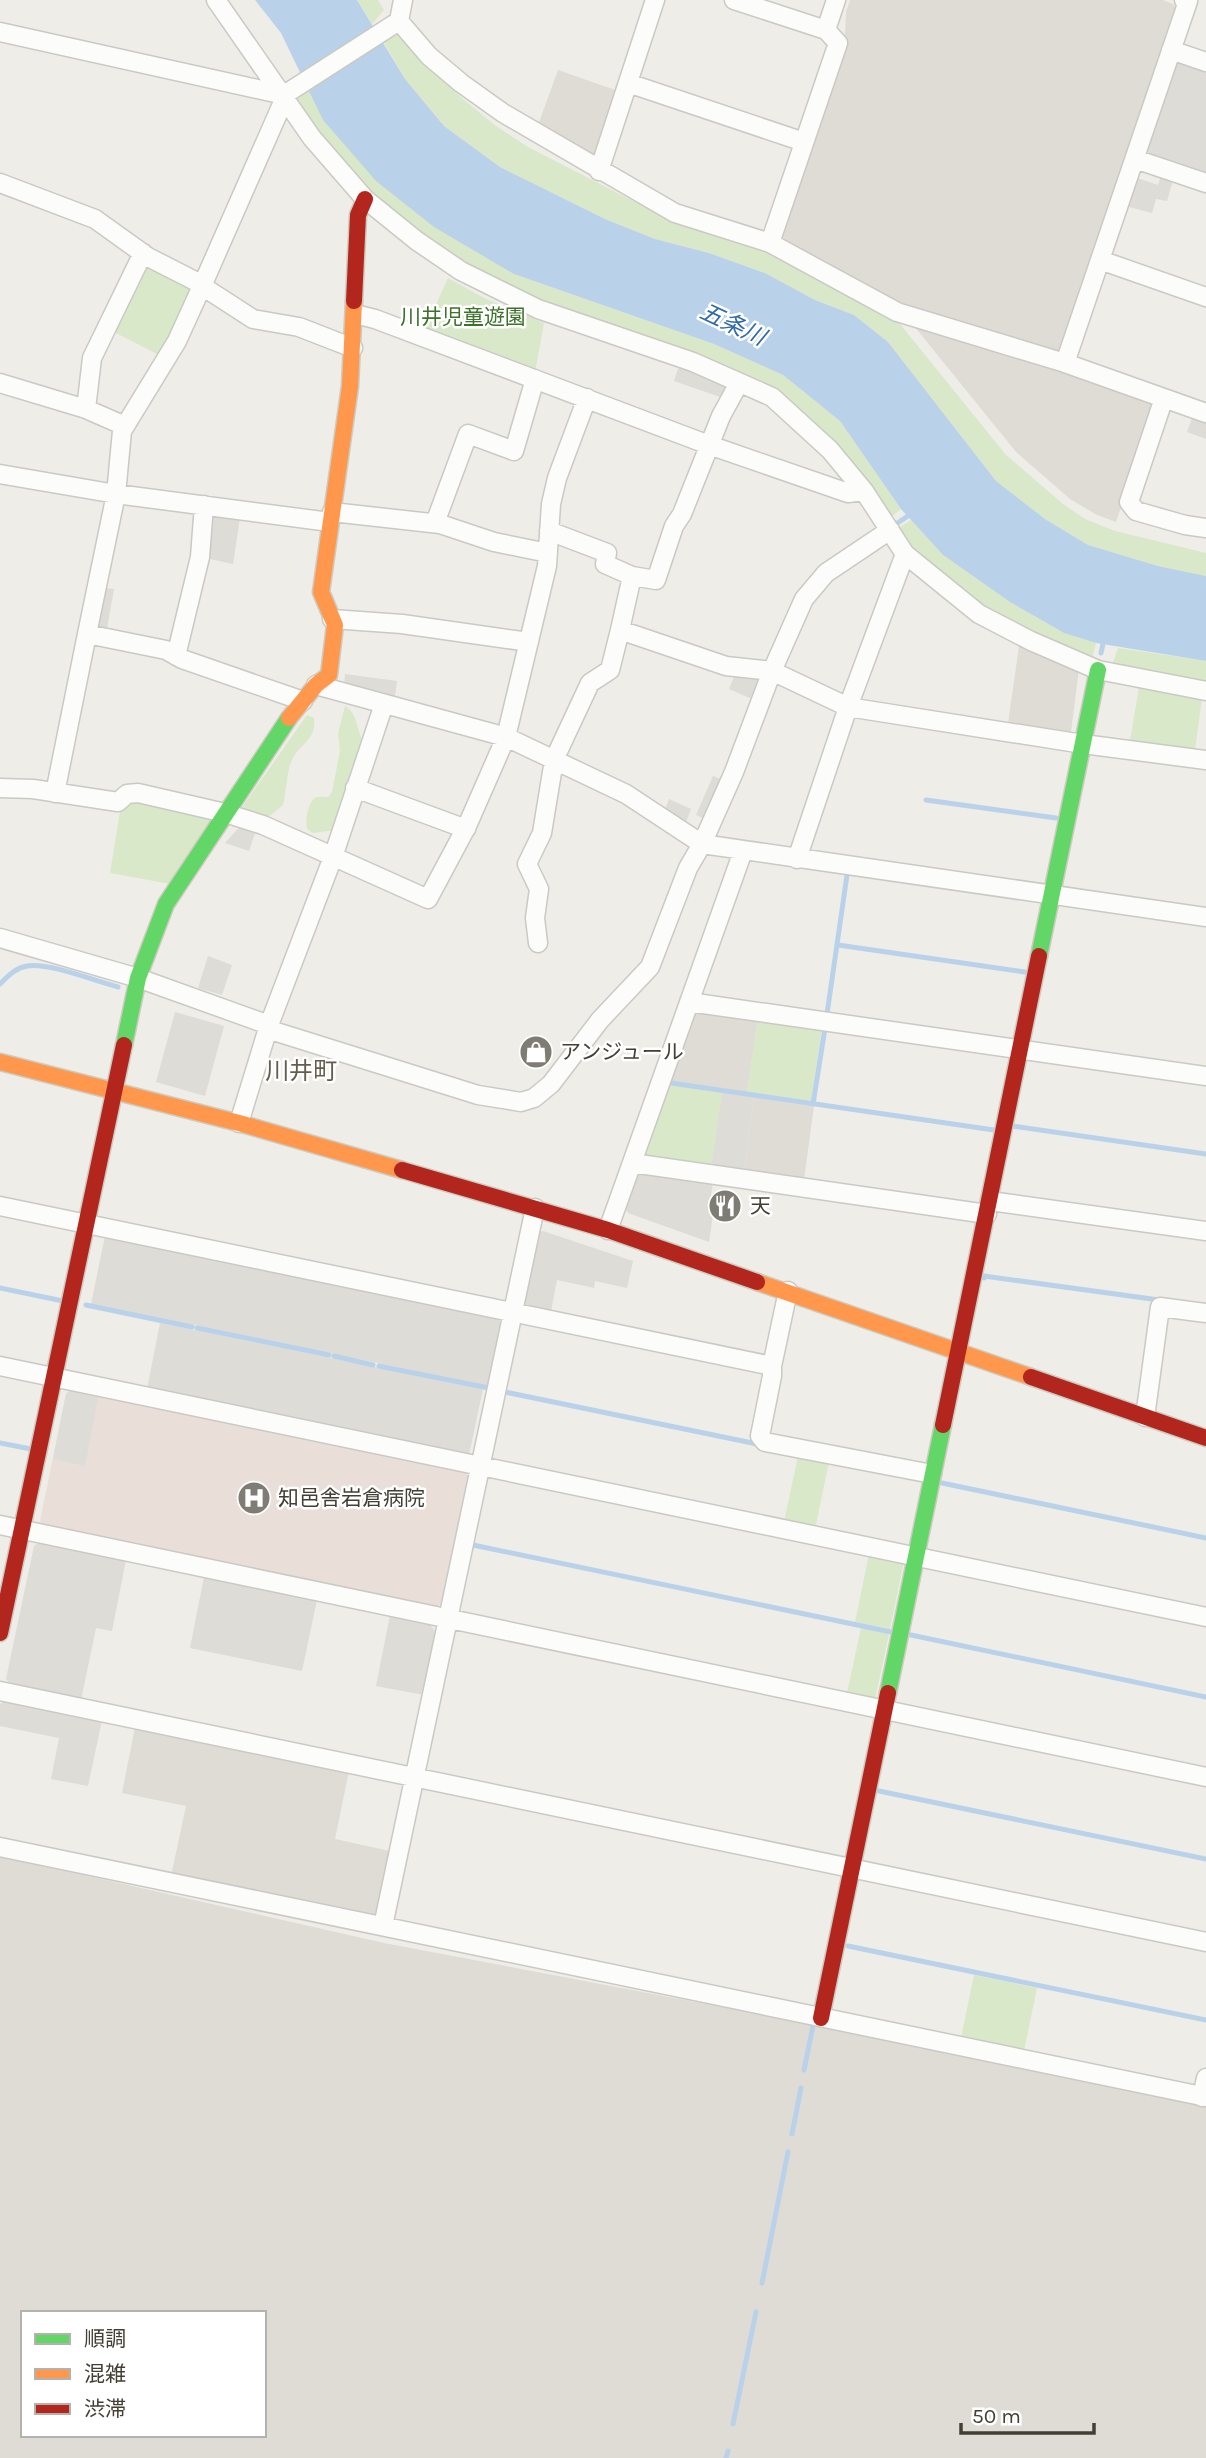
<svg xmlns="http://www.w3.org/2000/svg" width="1206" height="2458" font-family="Karla,'Noto Sans JP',sans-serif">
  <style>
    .industrial { fill: #dedcd5; fill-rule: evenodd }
    .medical { fill: #e9ded8 }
    .green { fill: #d8e8c8 }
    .parking { fill: #dddcd7 }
    .water { fill: #b9d2ea }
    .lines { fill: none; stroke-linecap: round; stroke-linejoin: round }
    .stream { stroke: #b9d2ea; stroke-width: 5 }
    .street-casing { stroke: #cac9c3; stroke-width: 21 }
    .fast-casing { stroke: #cdcbbf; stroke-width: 19 }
    .slow-casing { stroke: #cdcbbf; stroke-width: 19 }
    .jam-casing { stroke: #cdcbbf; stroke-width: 19 }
    .street { stroke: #fcfcfb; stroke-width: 18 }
    .fast { stroke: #63d668; stroke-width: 16 }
    .slow { stroke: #ff974d; stroke-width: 16 }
    .jam { stroke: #b3261e; stroke-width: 16 }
    .labels { text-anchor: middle; stroke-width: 5; stroke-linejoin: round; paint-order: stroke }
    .park-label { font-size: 21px; fill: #3e722b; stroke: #fff }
    .poi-label { font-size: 21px; fill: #433f34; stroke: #fff; text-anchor: start }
    .water-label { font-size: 23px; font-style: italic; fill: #336aaa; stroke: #fff }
    .quarter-label { font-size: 24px; fill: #655e4c; stroke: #fff }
  </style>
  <rect width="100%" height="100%" fill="#eeede7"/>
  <path class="industrial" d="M850,0H1163L1173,4L1177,12L1060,357L878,296L776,239L845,34L846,12Z
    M558,70L621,92L600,154L593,157L538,125Z
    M910,321L1157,402L1116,522L1097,515L1070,499L1016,452Z
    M1019,646L1047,659L1079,669L1071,732L1008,723Z
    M700,1010L758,1019L747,1092L671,1081L695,1013Z
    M754,1097L814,1106L804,1180L744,1172Z
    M135,1727L349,1771L335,1839L390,1851L377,1912L371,1917L171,1876L186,1806L122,1793Z
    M0,1856L384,1943L801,2022L1206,2105V2458H0ZM23,2313H264V2435H23Z"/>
  <path class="medical" d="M72,1388L463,1469L468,1476L442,1603L435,1608L43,1527L40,1521L66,1394Z"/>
  <path class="green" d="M357,0H378L384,10L372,24Z
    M400,34L434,72L463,99L496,126L528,147L635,202L674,219L772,250L896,319L1006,455L1063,504L1085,519L1115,531L1206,553V576L1158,566L1088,545L1045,519L996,481L888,342L854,315L815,300L765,273L709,253L655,239L605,219L500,167L444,126L405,79L383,41Z
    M308,87L514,274L714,344L783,375L840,421L901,509L889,519L773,392L540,303L462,264L417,233L375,198L294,104Z
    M142,263L193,286L161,356L110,330Z
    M448,278L484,298L544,323L535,372L424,331Z
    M911,520L943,555L1010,602L1064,633L1096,643L1092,658C1026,637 934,589 895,530Z
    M1118,648L1206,661V681L1112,666Z
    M1139,687L1202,698L1195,750L1130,741Z
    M345,706C358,714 356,728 363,741L336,830L313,833L307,829C305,821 308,803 315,798C318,796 324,797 328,797L332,792L340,751L338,734Z
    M307,715L314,718C316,739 303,742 294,756C286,770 287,789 283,805L266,819L244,809L243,806Z
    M130,799L217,815L171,884L110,873L121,805Z
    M758,1019L822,1028L811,1101L747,1092Z
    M667,1084L722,1092L711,1167L646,1157L642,1153Z
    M798,1456L829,1462L815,1529L784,1522Z
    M869,1554L904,1561L890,1629L855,1622Z
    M861,1628L889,1634L875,1699L847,1693Z
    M974,1975L1037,1988L1024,2051L961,2038Z"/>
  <path class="parking" d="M1180,62L1206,70V174L1150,155L1147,150L1175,66Z
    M1162,173L1174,177L1167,201L1156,199L1152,213L1129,207L1137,178L1158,185Z
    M679,366L728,384L723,398L674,381Z
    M1192,418L1206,423V439L1187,432Z
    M212,514L240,518L233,564L206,558Z
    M99,587L114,589L106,635L91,632Z
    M737,669L764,675L754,700L729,689Z
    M345,674L397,681L394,704L344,688Z
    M713,776L723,780L706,819L696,815Z
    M669,799L691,809L685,825L664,812Z
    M243,823L257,827L249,851L225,843Z
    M208,956L232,965L222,995L198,988Z
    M175,1012L224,1026L205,1096L156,1082Z
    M722,1092L754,1097L744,1172L711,1167Z
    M641,1172L713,1182L709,1207L714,1208L709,1242L628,1213L624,1206L634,1176Z
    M543,1231L633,1261L627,1288L595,1281L594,1288L557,1280L551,1311L526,1306L522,1301L537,1233Z
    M105,1236L497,1317L502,1324L489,1386L91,1304Z
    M160,1323L483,1389L469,1455L147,1389Z
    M72,1388L99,1394L85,1466L53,1459L66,1394Z
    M40,1542L126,1560L112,1631L96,1628L81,1700L11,1685L6,1679L34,1546Z
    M204,1577L317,1600L302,1671L190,1648Z
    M390,1615L430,1624L436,1633L424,1695L376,1686Z
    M6,1700L102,1720L88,1786L51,1779L59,1738L0,1726V1704Z"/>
  <path class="water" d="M255,0H357L405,79L444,126L500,167L605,219L655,239L709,253L765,273L815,300L854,315L888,342L996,481L1045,519L1088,545L1158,566L1206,576V661L1096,643L1064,633L1010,602L943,555L901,509L840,421L783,375L714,344L514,274L434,227L376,181L323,120L281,33Z"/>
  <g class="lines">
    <path class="stream" d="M896,524L911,514
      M1101,653L1104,639
      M926,800L1056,818
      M838,945L1025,972
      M0,984C8,976 15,968 27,966C48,962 95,981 118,987
      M827,1014L847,875
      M671,1083L994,1130
      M813,1104L825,1028
      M1012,1126L1206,1154
      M984,1278V1276L1159,1300
      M0,1288L63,1301
      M86,1305L192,1327
      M197,1328L329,1355
      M334,1356L373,1365
      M379,1366L489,1388
      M505,1392L762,1445
      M0,1443L31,1449
      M942,1483L1206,1538
      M473,1545L891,1632
      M911,1635L1206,1697
      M879,1791L1206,1859
      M848,1946L1206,2020
      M804,2070L813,2026
      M792,2134L801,2088
      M762,2283L788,2152
      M733,2424L756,2312
      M726,2458L728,2451"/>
    <defs>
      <path id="street" d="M216,0L312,138L365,199L417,241L461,271L538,309L693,362L772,397L830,450L864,491L905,554L979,614L1031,641L1098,670L1206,691
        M734,0L826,30L836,0
        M399,21L429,56L461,83L503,113L675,213L770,243L897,312L1065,363L1206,413
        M0,32L280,94
        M1171,50L1206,62
        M628,83L804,142
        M1135,159L1206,183
        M599,171L655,0
        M0,183L95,219L148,257L203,285
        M770,243L838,43L826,30
        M1100,260L1206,297
        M202,286L177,341L122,431L116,494L87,634L166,650L182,659L303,701
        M355,314L375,319L709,445L848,493L864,491
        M353,348L299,327L253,319L202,286L287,93L399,21L403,0
        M1065,363L1188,1L1184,0
        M0,383L86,409L125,426
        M1164,398L1129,502L1136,511L1185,525L1206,528
        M86,409L92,358L143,253
        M0,474L116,494L330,522
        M332,512L440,524L494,542L548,553
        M435,523L468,434L514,451L535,379
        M549,531L607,553L605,564L632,576L620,630L726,666L772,671L848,707L1083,744L1206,760
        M632,576L656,580L674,526L682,514L721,416L739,383
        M332,619L402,624L529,642
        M176,656L200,557L204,505
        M316,685L506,737L626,794L702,844L1206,917
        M0,788L33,789L118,802L127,794L138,793L225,813L263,825L428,899L467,826L506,737L547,566L551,504L557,478L587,398
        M355,788L466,829
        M55,793L87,634
        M797,859L848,707L905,554
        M0,938L138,978L269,1025
        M538,943L535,918L539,889L527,864L542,833L554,760L590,683L610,670L620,630
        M689,1002L1206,1076
        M267,1029L478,1095L521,1102L534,1098L551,1084L600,1020L650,967L688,868L702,844L734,772L772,671L804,599L826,573L890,530
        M239,1123L269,1025L333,857L384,704
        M632,1163L987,1214
        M990,1201L1206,1231
        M0,1206L772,1366L788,1291
        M608,1230L743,851
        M0,1366L1206,1617
        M772,1366V1376L760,1436L765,1442L932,1474
        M1145,1417L1160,1307L1206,1313
        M0,1525L1206,1777
        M0,1691L1206,1942
        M0,1847L1206,2097
        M383,1926L535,1208
        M1202,2097L1206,2078"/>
      <path id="fast" d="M1039,956L1098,670
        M124,1045L138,978L166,904L289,718
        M888,1693L943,1425"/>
      <path id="slow" d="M289,718L316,685L329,675L335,625L321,592L350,386L354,301
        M0,1062L239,1123L402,1170
        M757,1282L1031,1377"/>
      <path id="jam" d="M354,301L358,215L365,199
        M402,1170L608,1230L757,1282
        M1031,1377L1206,1438
        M943,1425L1039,956
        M0,1633L124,1045
        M821,2018L888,1693"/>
    </defs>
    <use href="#street" class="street-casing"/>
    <use href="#fast" class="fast-casing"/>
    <use href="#slow" class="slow-casing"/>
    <use href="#jam" class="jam-casing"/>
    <use href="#street" class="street"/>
    <use href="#fast" class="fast"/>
    <use href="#slow" class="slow"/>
    <use href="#jam" class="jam"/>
  </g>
  <defs>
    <symbol id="shop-disc" viewBox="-11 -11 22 22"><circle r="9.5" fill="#7f7c73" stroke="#fff"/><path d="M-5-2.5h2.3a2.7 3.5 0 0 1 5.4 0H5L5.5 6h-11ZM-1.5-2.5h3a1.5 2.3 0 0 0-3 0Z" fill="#fff"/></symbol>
    <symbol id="restaurant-disc" viewBox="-11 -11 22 22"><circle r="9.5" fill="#7f7c73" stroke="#fff"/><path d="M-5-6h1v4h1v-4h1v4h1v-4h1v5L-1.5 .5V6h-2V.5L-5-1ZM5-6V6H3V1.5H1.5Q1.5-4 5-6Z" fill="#fff"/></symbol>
    <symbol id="hospital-disc" viewBox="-11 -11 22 22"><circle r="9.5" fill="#7f7c73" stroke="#fff"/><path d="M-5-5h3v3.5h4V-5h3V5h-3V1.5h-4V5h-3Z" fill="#fff"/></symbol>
  </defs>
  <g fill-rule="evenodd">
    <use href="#shop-disc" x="517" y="1033" width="38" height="38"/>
    <use href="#restaurant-disc" x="706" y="1187" width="38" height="38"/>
    <use href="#hospital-disc" x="235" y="1479" width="38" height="38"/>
  </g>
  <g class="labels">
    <g class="park-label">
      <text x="463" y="324">川井児童遊園</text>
    </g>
    <g class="poi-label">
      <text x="560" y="1059">アンジュール</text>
      <text x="750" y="1213">天</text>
      <text x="278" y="1505">知邑舎岩倉病院</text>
    </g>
    <g class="water-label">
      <text transform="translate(733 324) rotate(25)" y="8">五条川</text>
    </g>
    <g class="quarter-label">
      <text x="301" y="1079">川井町</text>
    </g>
  </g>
  <rect x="21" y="2311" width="245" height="126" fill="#ffffff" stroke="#b4b2ae" stroke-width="2"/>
  <rect x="35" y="2334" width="35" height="10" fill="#63d668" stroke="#b4b2ae" stroke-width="2"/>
  <text x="84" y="2346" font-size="21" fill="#433f34">順調</text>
  <rect x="35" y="2369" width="35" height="10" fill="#ff974d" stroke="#b4b2ae" stroke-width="2"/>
  <text x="84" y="2381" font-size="21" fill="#433f34">混雑</text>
  <rect x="35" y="2404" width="35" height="10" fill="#b3261e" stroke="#b4b2ae" stroke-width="2"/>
  <text x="84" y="2416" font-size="21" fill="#433f34">渋滞</text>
  <path d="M961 2423v10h133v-10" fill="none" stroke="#433f34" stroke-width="3.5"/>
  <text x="972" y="2423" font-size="21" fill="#433f34" stroke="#ffffff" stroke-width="5" paint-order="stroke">50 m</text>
</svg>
